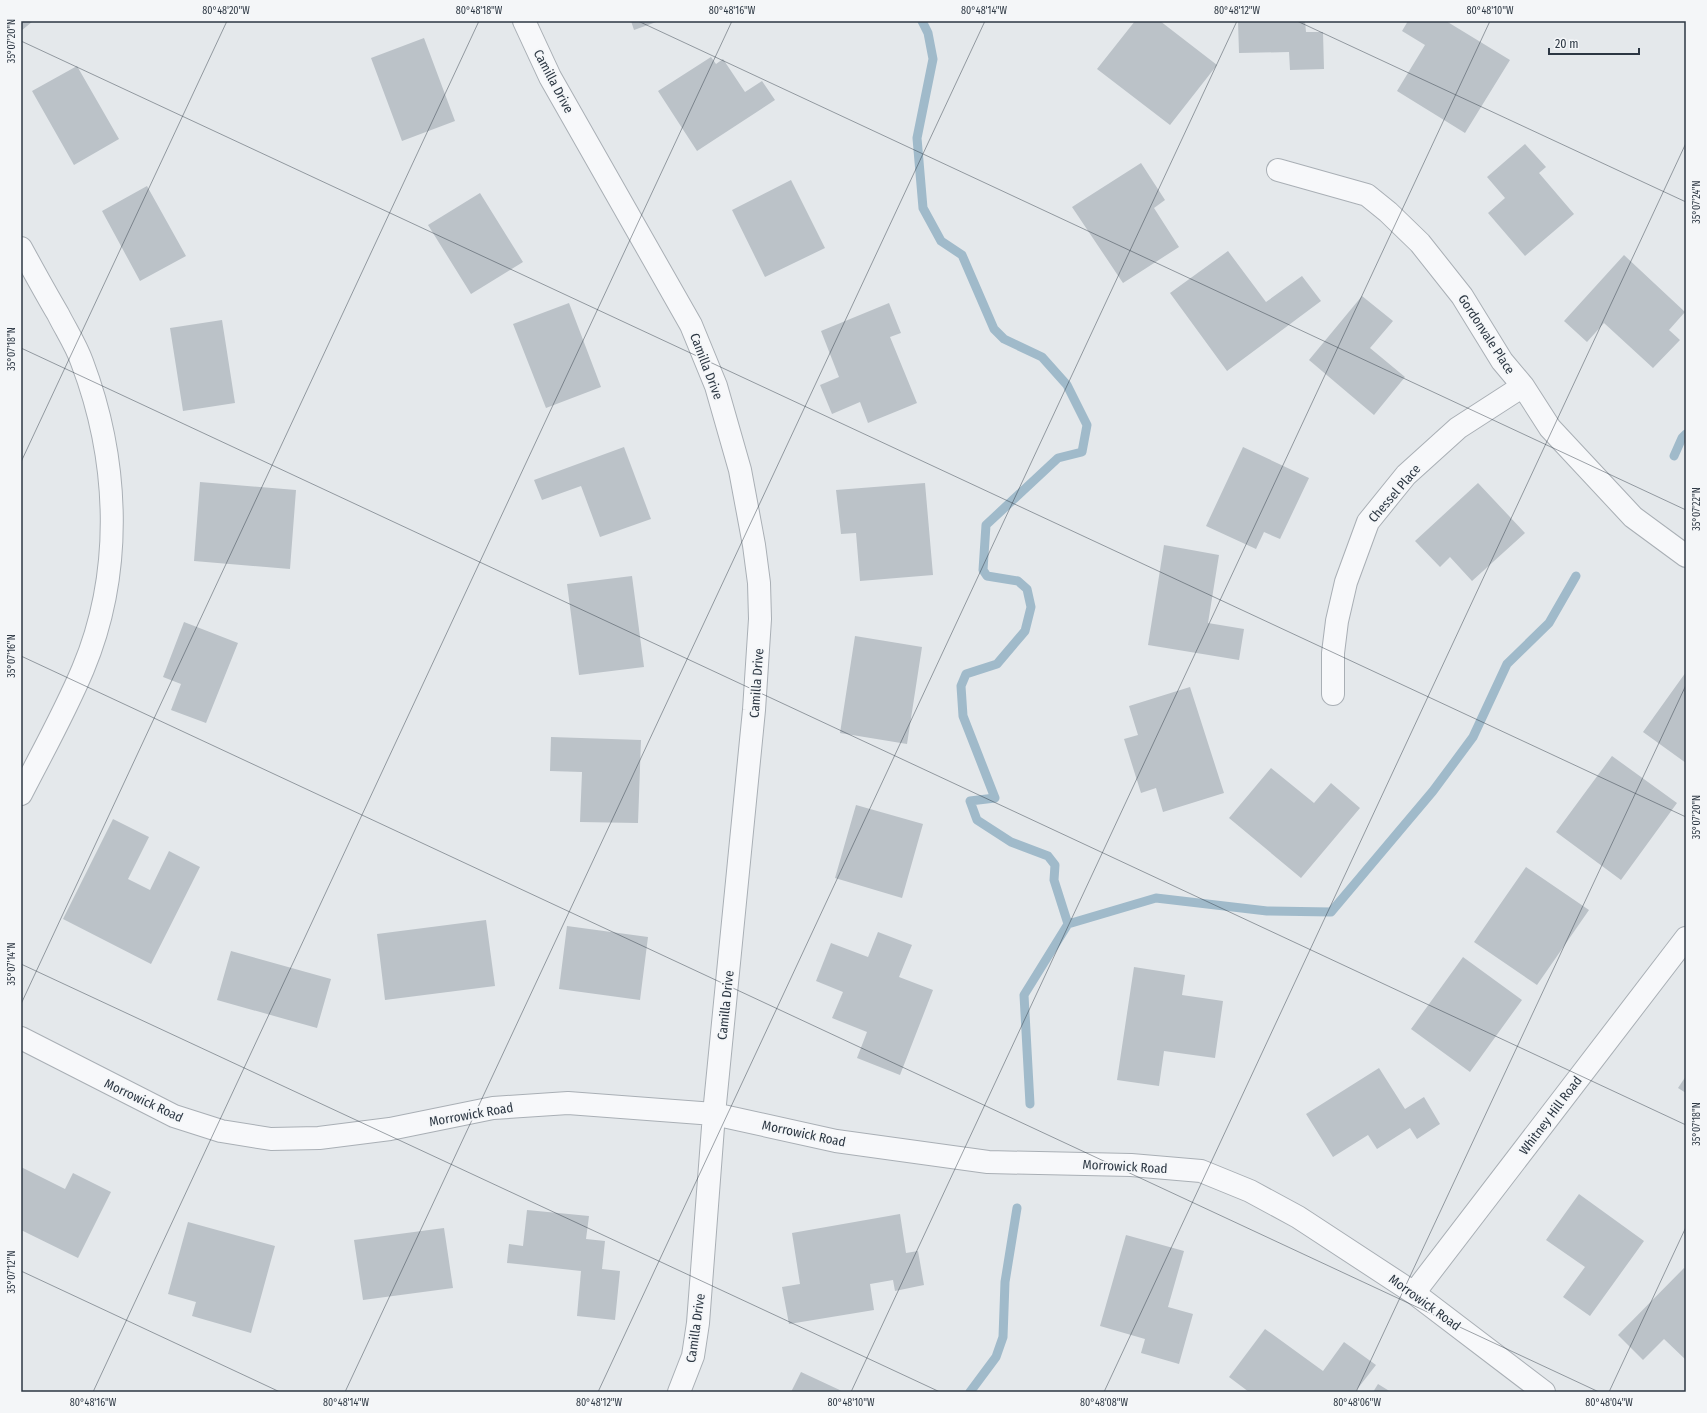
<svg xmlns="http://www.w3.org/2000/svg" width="1707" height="1413" font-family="'Fira Sans Condensed',sans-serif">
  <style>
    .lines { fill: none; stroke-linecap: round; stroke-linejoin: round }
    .stream { stroke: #a0baca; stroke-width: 9 }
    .building { fill: #bbc2c8 }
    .minor-casing { stroke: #a9afb5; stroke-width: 24 }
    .minor { stroke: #f7f8fa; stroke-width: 22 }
    .ticks { fill: none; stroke: #2c3743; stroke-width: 1; stroke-opacity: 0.45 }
    .labels { text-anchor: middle; stroke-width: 3.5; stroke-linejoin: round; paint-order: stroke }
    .street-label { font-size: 13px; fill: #2c3743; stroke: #f4f6f8 }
    .neatline { fill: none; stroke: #2c3743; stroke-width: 1.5 }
    .ticks-label { font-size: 10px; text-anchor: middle; fill: #2c3743 }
  </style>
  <rect width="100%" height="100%" fill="#e4e8eb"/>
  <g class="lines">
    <path class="stream" d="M922,21L928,33L933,59L917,138L923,208L941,241L962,255L994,329L1004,339L1042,357L1067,385L1087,425L1082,452L1058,458L986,525L983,570L987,576L1018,581L1027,589L1031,607L1025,631L997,664L966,674L961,686L963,716L995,798L970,801L977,820L1011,842L1048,856L1055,865L1054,880L1068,924
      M1674,456L1682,438L1686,434
      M1030,1104L1024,995L1068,924L1156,898L1267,911L1331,912L1433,791L1473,737L1507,664L1549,623L1576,576
      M970,1392L996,1357L1003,1337L1005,1282L1017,1208"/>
  </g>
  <path class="building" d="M21,21H33L21,31Z
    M631,21H659L634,30Z
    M1135,21H1160L1217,65L1170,125L1097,69Z
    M1238,21H1305L1306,32H1323L1324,69L1290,70L1289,52L1239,53Z
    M1408,21H1446L1510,60L1465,133L1397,91L1425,45L1402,31Z
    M424,38L455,121L402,141L371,58Z
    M711,57L716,64L723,59L745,92L762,81L775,100L697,151L658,91Z
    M77,66L119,139L74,165L32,91Z
    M1525,144L1546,167L1539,173L1574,214L1525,256L1488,213L1505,198L1487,177Z
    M1141,163L1165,200L1154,208L1179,247L1123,283L1072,207Z
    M791,180L825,248L765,277L732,210Z
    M147,186L186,256L140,281L102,211Z
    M480,193L523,262L471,294L428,225Z
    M1228,251L1266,302L1302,276L1321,301L1227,371L1170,293Z
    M1624,255L1685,312L1669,330L1680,340L1653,368L1604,323L1587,342L1564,321Z
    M1362,296L1393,321L1370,348L1405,377L1374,415L1309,360Z
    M569,303L601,387L546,408L513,324Z
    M889,303L901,333L890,337L917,403L868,423L860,402L832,414L820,385L839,377L821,331Z
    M222,320L235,403L183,411L170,328Z
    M624,447L651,519L600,537L581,486L542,500L534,480Z
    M1243,447L1309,478L1280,539L1264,532L1256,549L1206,526Z
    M200,482L296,490L290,569L194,561Z
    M925,483L933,575L860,581L856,533L841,534L836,490Z
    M1478,483L1525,533L1472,581L1450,557L1440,567L1415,541Z
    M1164,545L1219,555L1208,623L1244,629L1239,660L1148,645Z
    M632,576L644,667L579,675L567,584Z
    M184,622L238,643L206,723L171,710L181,684L163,677Z
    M855,636L922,647L907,744L840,733Z
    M1686,672V763L1643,732Z
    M1190,687L1224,793L1163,812L1156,788L1141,793L1124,739L1138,735L1129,706Z
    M551,737L641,740L638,823L580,822L582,772L550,771Z
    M1612,756L1677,803L1621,880L1556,832Z
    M1271,768L1314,803L1331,783L1360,808L1301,878L1229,818Z
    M856,805L923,824L902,898L835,878Z
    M113,819L149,837L128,879L150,890L169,851L200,867L151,964L63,919Z
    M1526,867L1589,910L1537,985L1474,942Z
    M486,920L495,986L385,1000L377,934Z
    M567,926L648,937L640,1000L559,989Z
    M878,932L912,945L899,977L933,990L900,1075L857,1058L867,1032L832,1018L843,992L816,981L831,943L868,957Z
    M231,951L331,979L317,1028L217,1000Z
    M1463,957L1522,1000L1470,1072L1411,1029Z
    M1134,967L1185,975L1182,995L1223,1001L1215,1058L1164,1051L1159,1086L1117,1080Z
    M1379,1068L1405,1109L1424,1097L1440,1124L1417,1139L1410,1128L1377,1149L1368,1135L1333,1157L1306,1114Z
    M1686,1076V1093L1678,1088Z
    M21,1167L65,1189L73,1173L111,1192L78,1258L21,1230Z
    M1579,1194L1644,1241L1590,1316L1563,1297L1585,1267L1546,1240Z
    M527,1210L589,1216L586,1239L605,1241L602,1269L620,1271L615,1320L577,1316L581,1271L507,1263L509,1244L523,1246Z
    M900,1214L906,1253L918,1251L924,1285L895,1291L893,1280L870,1284L874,1310L789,1324L782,1287L800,1284L792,1233Z
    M188,1222L275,1246L251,1333L192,1316L196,1302L168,1294Z
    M444,1228L453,1288L363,1300L354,1240Z
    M1126,1235L1184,1251L1168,1307L1193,1314L1179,1364L1141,1353L1145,1339L1100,1326Z
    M1684,1268L1686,1270V1360L1664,1339L1643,1360L1618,1335Z
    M1265,1329L1323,1371L1344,1342L1376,1365L1355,1392H1249L1229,1377Z
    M801,1372L844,1392H791Z
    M1378,1384L1391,1392H1373Z"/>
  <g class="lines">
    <defs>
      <path id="minor" d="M524,21L550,77L691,325L716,386L740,470L754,545L759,583L760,619L754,710L714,1114L698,1323L693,1356L679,1392
        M1278,170L1367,195L1388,212L1420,243L1462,296L1502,361L1523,386L1550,428L1633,517L1686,556
        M21,248C33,270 45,292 58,314C66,330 76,345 82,362C119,460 124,571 83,669C65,712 42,753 21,794
        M1333,694V653L1337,621L1346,582L1368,522L1406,475L1458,428L1523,386
        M21,1038L174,1116L221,1131L271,1139L319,1138L390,1129L493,1108L568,1103L714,1114L836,1141L988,1162L1131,1165L1201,1171L1250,1191L1298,1217L1414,1293L1544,1392
        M1414,1293L1686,938"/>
    </defs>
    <use href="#minor" class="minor-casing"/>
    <use href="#minor" class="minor"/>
  </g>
  <path class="ticks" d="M638,21L1686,510M1297,21L1686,202M21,41L1686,817M21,348L1686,1125M21,462L227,21M21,656L1599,1392M21,964L940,1392M21,1004L479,21M21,1271L280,1392M93,1392L732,21M345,1392L985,21M598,1392L1237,21M851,1392L1490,21M1104,1392L1686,143M1356,1392L1686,685M1609,1392L1686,1227"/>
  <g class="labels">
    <g class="street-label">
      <text transform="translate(554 81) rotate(62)" y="5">Camilla Drive</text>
      <text transform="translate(1487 334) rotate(57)" y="5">Gordonvale Place</text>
      <text transform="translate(707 366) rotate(69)" y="5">Camilla Drive</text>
      <text transform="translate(1394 493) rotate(-49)" y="5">Chessel Place</text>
      <text transform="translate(756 683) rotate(-86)" y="5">Camilla Drive</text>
      <text transform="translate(725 1005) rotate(-84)" y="5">Camilla Drive</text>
      <text transform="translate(144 1100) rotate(25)" y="5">Morrowick Road</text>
      <text transform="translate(471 1114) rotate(-10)" y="5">Morrowick Road</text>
      <text transform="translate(1550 1115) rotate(-53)" y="5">Whitney Hill Road</text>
      <text transform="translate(804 1133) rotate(12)" y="5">Morrowick Road</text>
      <text transform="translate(1125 1166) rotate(3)" y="5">Morrowick Road</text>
      <text transform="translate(1425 1302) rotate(36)" y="5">Morrowick Road</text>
      <text transform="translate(695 1328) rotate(-82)" y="5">Camilla Drive</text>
    </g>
  </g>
  <rect width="1707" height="1413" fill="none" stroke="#f4f6f8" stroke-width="44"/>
  <path d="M1549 48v6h90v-6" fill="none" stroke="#2c3743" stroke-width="2"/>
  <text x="1555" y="48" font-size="12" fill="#2c3743" stroke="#f4f6f8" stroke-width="3" paint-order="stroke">20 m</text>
  <rect x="22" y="22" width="1663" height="1369" class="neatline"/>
  <g class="ticks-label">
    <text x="226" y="14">80°48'20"W</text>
    <text x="479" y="14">80°48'18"W</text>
    <text x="732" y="14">80°48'16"W</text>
    <text x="984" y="14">80°48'14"W</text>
    <text x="1237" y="14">80°48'12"W</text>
    <text x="1490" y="14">80°48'10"W</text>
    <text transform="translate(11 41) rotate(-90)" y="4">35°07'20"N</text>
    <text transform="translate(1696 202) rotate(-90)" y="4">35°07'24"N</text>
    <text transform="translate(11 349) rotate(-90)" y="4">35°07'18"N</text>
    <text transform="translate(1696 509) rotate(-90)" y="4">35°07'22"N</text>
    <text transform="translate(11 656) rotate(-90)" y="4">35°07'16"N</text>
    <text transform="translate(1696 817) rotate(-90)" y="4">35°07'20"N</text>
    <text transform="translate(11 964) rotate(-90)" y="4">35°07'14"N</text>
    <text transform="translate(1696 1124) rotate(-90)" y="4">35°07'18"N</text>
    <text transform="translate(11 1272) rotate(-90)" y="4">35°07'12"N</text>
    <text x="93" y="1406">80°48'16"W</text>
    <text x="346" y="1406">80°48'14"W</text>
    <text x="599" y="1406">80°48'12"W</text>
    <text x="851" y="1406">80°48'10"W</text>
    <text x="1104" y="1406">80°48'08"W</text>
    <text x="1357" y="1406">80°48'06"W</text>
    <text x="1609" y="1406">80°48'04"W</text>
  </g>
</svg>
